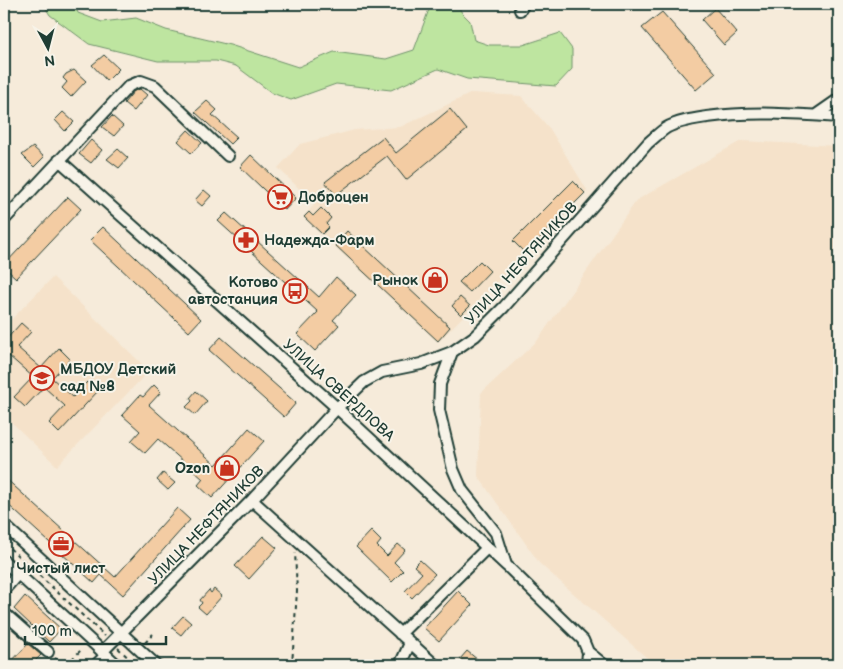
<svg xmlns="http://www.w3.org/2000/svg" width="843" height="669" font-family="'Balsamiq Sans',sans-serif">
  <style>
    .built { fill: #f5e2ca }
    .green { fill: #bee5a0; stroke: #6e916a }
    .building { fill: #f3cca3; stroke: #1f3d34 }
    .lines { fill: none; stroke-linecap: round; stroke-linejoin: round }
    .minor-casing { stroke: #1f3d34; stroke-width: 14 }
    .path { stroke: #1f3d34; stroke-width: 2; stroke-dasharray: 4 4; stroke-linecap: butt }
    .minor { stroke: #f7f3e8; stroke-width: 10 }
    .labels { text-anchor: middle; stroke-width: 4; stroke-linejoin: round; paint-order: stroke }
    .poi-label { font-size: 15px; font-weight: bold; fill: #1f3d34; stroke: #f7f3e8; text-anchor: start }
    .street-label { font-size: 15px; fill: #1f3d34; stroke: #f7f3e8 }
  </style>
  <rect width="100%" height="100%" fill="#f6ebda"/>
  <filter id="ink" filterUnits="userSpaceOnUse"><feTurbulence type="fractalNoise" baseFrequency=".02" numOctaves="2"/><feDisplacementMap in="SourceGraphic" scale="10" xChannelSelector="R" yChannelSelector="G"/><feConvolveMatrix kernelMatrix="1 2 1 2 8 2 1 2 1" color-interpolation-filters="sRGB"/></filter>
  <g filter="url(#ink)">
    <path class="built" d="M472,93L521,96L550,129L587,190L438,342L303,217L315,204L278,168L300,144L355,130L400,127Z
      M741,141L839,146V665H655L540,564L478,476L481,393L537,341L637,200Z
      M53,277L149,371L57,466L4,415V327Z"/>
    <path class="green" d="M43,4H74L78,13L102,22L136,18L166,30L230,45L298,67L334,52L386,59L414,50L431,4H457L462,13L470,21L474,40L489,45H523L560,33L572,49V69L556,86L467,79L438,69L391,90L336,84L291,100L272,93L236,66L216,61H158L89,44L50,15Z"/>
    <path class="building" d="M715,8L737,33L724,45L702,20Z
      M662,12L716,73L696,90L642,28Z
      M104,55L119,69L107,81L92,65Z
      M74,70L86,81L71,97L62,88L67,82L63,78L66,74Z
      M140,89L147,95L134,111L124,103L134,91Z
      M207,101L217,110L212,115L237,137L230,144L195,112Z
      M450,109L467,130L406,180L387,156L336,195L325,182L383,137L396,153Z
      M63,112L74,122L65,131L55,120Z
      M112,116L123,126L114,136L102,127Z
      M188,130L202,143L191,153L178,141Z
      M91,140L102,150L91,163L79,154Z
      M33,147L44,157L34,167L22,155Z
      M118,149L128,158L119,168L107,159Z
      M251,155L296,198L285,210L240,167Z
      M573,181L585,193L525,253L513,241Z
      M204,190L211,196L202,206L195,200Z
      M68,197L81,209L16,278L4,267V265Z
      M321,208L331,218L326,224L329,227L322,234L304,217L309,212L313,216Z
      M226,213L319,297L336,277L356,295L333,320L339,325L315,351L297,334L318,312L218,221Z
      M103,227L201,319L189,332L90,240Z
      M347,231L450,327L438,341L335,245Z
      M480,261L490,271L470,292L459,282Z
      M460,297L470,306L461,315L452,306Z
      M21,323L31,332L17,347L41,368L59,348L70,359L52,378L73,397L87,382L98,391L59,433L49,423L65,406L44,387L25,407L14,397L33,377L9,356L4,362V342Z
      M221,337L296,403L284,417L209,350Z
      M154,385L161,392L149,405L216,465L249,428L264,441L212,498L198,485L203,479L158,439L145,453L131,441L140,431L122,415L140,395L143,397Z
      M196,391L207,401L195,415L186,407L192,401L190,398Z
      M163,473L175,483L168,490L157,480Z
      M4,477L115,577L177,508L190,520L123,595L101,575L94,583L4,501Z
      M371,531L381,541L377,546L387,556L398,544L405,550L394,562L403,571L392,582L356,547Z
      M263,536L277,548L249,579L235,566Z
      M420,560L435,574L412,598L405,591L422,573L414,566Z
      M214,589L222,596L206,614L198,607L202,603L200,600L209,590L211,593Z
      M458,591L472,605L439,641L424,628Z
      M25,596L61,629L49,642L14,609Z
      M183,616L191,623L181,635L172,628Z
      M28,644L41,655L31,665H8Z
      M467,651L478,660L473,665H467L460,659Z"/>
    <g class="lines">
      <defs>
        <path id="minor" d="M520,10L524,4
          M816,115L839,99
          M59,160L337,408L507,566L583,640L588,652L587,665
          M4,220L129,86L141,81L155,86L228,156
          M452,352L440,384L439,410L453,469L462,490L496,533L506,565
          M252,500L435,665
          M4,525L156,665
          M4,561L117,665
          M4,590L18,574
          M4,613L48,652
          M400,634L487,548
          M102,652L252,500L337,408L364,382L382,372L421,364L452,352L475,336L504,307L648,143C654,138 660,132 666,128C678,121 694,119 707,117C751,111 795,114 839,117
          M588,652L604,665
          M96,665L106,655
          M400,665L410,643"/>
      </defs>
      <use href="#minor" class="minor-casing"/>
      <path class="path" d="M4,543L105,636
        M145,643L153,634
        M118,648L136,665
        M55,658L63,665
        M66,665L83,648
        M292,665L297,591L295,552"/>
      <use href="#minor" class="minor"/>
    </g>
  </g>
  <defs>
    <symbol id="supermarket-ring" viewBox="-11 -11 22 22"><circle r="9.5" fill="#f7f3e8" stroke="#c8321e" stroke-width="1.5"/><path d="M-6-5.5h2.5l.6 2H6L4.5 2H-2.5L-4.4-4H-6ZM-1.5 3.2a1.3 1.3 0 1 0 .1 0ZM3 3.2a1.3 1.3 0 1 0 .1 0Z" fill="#c8321e"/></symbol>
    <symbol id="pharmacy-ring" viewBox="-11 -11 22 22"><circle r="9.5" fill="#f7f3e8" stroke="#c8321e" stroke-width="1.5"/><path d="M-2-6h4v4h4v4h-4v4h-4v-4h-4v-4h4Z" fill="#c8321e"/></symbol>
    <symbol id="shop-ring" viewBox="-11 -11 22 22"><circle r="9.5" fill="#f7f3e8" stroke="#c8321e" stroke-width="1.5"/><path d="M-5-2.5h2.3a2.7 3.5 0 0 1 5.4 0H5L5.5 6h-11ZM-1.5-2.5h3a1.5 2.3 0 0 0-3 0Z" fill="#c8321e"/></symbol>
    <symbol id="bus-ring" viewBox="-11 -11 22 22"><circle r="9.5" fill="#f7f3e8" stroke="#c8321e" stroke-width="1.5"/><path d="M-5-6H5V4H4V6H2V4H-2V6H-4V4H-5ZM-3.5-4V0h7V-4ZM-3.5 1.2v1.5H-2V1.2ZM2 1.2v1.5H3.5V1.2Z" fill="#c8321e"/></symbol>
    <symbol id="school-ring" viewBox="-11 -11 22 22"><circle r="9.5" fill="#f7f3e8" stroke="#c8321e" stroke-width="1.5"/><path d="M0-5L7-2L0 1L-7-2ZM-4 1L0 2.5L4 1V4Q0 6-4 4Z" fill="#c8321e"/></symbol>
    <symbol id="office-ring" viewBox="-11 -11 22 22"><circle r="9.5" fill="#f7f3e8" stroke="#c8321e" stroke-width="1.5"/><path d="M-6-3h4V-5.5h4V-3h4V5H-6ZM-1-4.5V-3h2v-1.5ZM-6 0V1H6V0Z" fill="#c8321e"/></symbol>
  </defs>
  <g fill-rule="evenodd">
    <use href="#supermarket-ring" x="266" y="183" width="28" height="28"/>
    <use href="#pharmacy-ring" x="232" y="226" width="28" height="28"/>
    <use href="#shop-ring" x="421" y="266" width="28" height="28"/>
    <use href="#bus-ring" x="281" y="277" width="28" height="28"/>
    <use href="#school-ring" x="28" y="364" width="28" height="28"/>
    <use href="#shop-ring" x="213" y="454" width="28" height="28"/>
    <use href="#office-ring" x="47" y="530" width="28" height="28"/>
  </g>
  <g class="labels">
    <g class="poi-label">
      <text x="298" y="202">Доброцен</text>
      <text x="264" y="245">Надежда-Фарм</text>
      <text x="418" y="285" text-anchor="end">Рынок</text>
      <text x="278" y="287" text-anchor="end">Котово<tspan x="278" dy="17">автостанция</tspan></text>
      <text x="60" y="374">МБДОУ Детский<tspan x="60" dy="17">сад №8</tspan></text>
      <text x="210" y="473" text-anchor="end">Ozon</text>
      <text x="61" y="573" text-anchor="middle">Чистый лист</text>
    </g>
    <g class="street-label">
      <text transform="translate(521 263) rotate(-48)" y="5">УЛИЦА НЕФТЯНИКОВ</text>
      <text transform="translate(339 390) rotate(42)" y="5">УЛИЦА СВЕРДЛОВА</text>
      <text transform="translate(206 525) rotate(-46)" y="5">УЛИЦА НЕФТЯНИКОВ</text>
    </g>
  </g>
  <rect width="843" height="669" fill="none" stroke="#f7f3e8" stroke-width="20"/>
  <rect x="10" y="10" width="823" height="649" fill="none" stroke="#1f3d34" stroke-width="2" filter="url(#ink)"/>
  <g transform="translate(48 48) rotate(173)" stroke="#f7f3e8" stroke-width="4" paint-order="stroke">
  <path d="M0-4L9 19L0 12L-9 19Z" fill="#1f3d34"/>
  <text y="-8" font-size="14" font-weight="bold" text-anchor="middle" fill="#1f3d34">N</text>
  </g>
  <path d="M25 636v8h141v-8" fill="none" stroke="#1f3d34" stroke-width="2.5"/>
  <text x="32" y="636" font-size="15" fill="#1f3d34" stroke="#f7f3e8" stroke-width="4" paint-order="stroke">100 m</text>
</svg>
